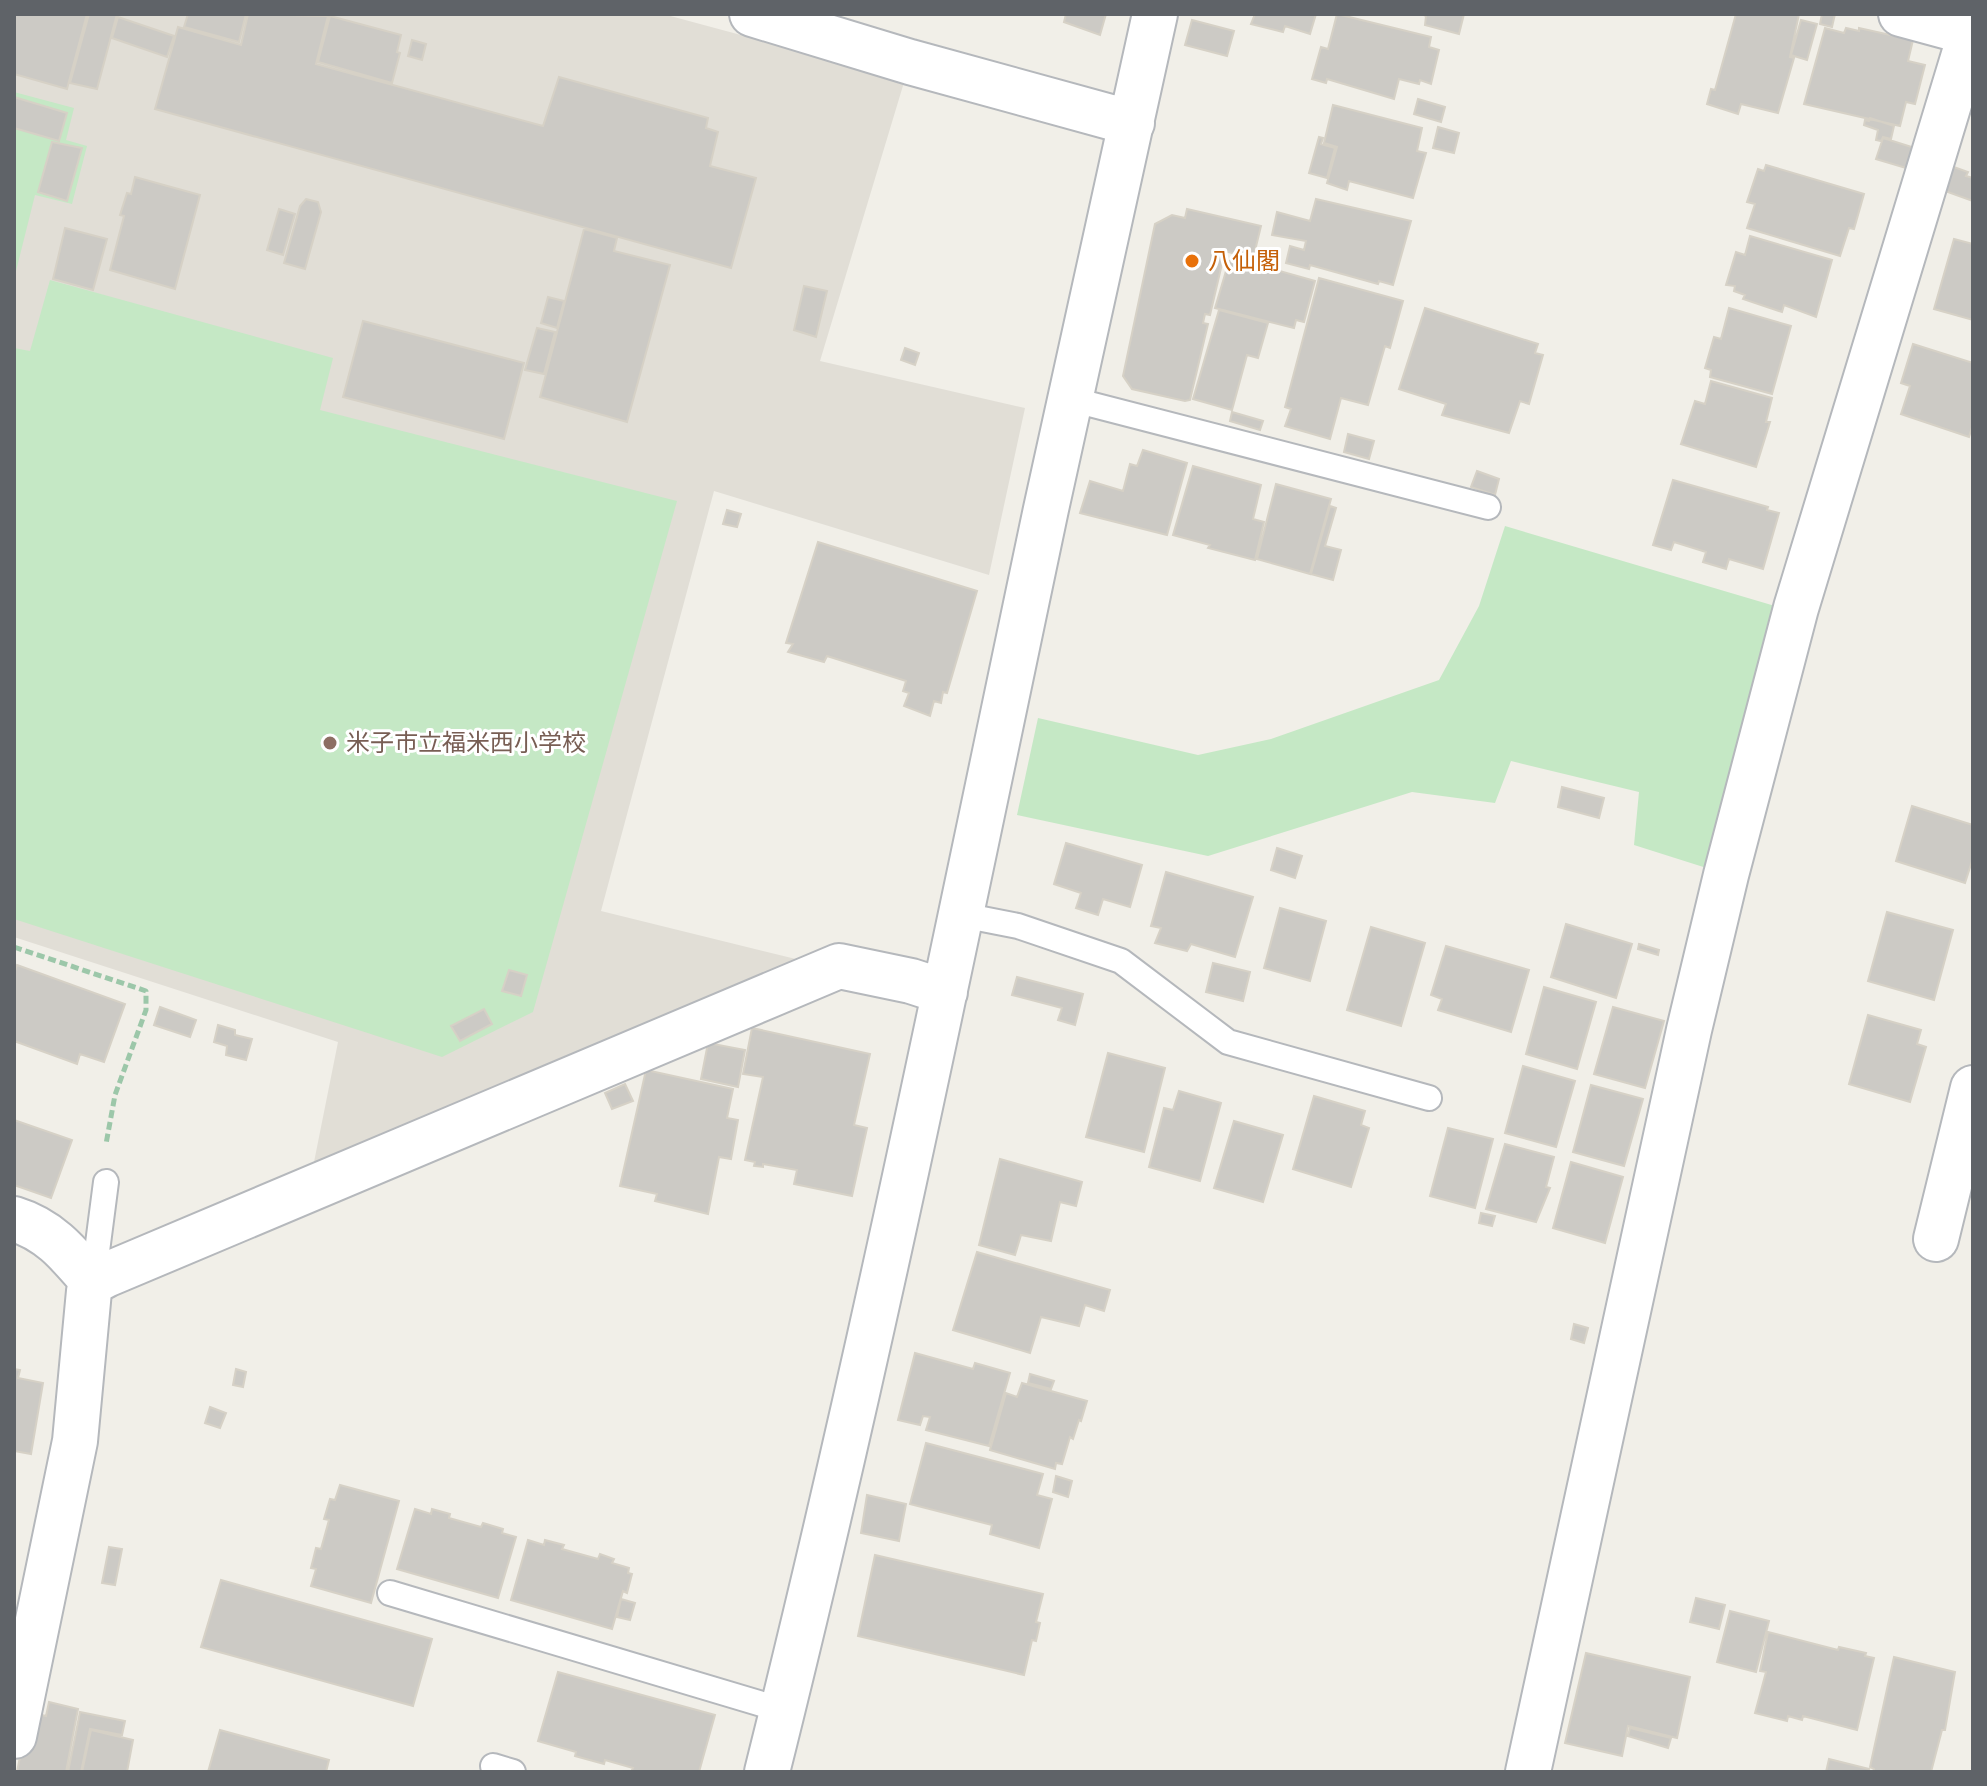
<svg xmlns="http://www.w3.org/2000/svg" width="1987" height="1786" font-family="Poppins,'Noto Sans JP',sans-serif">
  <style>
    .education { fill: #e1ded6 }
    .green { fill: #c5e8c5 }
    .building { fill: #cccac5; stroke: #d6d1c6; stroke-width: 2 }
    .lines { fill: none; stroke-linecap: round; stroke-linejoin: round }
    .lane-casing { stroke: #b5b8bc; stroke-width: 28 }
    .street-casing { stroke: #b5b8bc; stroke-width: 48 }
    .path { stroke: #9cc7a9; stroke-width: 5; stroke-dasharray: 8 4; stroke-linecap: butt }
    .lane { stroke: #fff; stroke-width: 24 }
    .street { stroke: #fff; stroke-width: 44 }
    .food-dot { fill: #e8710a; stroke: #fff; stroke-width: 3 }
    .education-dot { fill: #8d6e63; stroke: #fff; stroke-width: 3 }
    .labels { text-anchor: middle; stroke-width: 6; stroke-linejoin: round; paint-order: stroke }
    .food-label { font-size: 24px; fill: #c56008; stroke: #fff; text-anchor: start }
    .education-label { font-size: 24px; fill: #785e54; stroke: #fff; text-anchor: start }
  </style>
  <rect width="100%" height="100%" fill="#f1efe8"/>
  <path class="education" d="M14,14H663L905,79L820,361L1025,408L989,575L714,491L601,911L808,962L312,1172L338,1042L14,937Z"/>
  <path class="green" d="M14,92L74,108L66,140L87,146L72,204L35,195L14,279Z
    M50,280L333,358L320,410L677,501L533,1012L442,1057L14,919V348L30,351Z
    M1505,526L1785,609L1716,871L1634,845L1639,792L1511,761L1495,803L1412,792L1208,856L1017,815L1038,718L1198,755L1271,739L1439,680L1479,606Z"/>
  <path class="building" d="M14,14H87L67,89L14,74Z
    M89,14H117L97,89L70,83Z
    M188,14H246L239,42L184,27Z
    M248,14L328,16L316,64L543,126L559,77L708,118L706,128L718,132L710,166L756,178L731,268L155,109L178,27L241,45Z
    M1066,14H1106L1100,35L1064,22Z
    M1255,14H1316L1310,34L1285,26L1283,32L1251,24Z
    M1337,14L1431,37L1429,47L1439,50L1431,84L1420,80L1419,84L1399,79L1394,99L1327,79L1326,83L1312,79L1321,47L1328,49Z
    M1422,14H1464L1459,34L1425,25L1426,16Z
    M1736,14H1799L1790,57L1794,58L1778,113L1741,104L1738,114L1707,104L1711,89L1715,90Z
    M1822,14H1835L1832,27L1820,24Z
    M330,16L401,35L397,52L400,53L392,83L318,62Z
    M118,17L174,36L167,57L112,38Z
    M1192,20L1234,31L1227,56L1185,45Z
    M1801,20L1817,24L1807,60L1791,55Z
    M1825,28L1844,33L1846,28L1859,31V28L1913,40L1908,61L1925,65L1915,104L1906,102L1900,126L1804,104Z
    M412,40L426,44L422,60L408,56Z
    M14,97L67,113L59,141L14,128Z
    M1418,99L1445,107L1441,122L1414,114Z
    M1333,105L1422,128L1417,151L1426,153L1413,198L1349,181L1347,190L1327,183L1337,147L1324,143Z
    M1870,118L1894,126L1891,139L1883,137L1881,141L1876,140L1878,130L1864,125L1865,120L1869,121Z
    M1438,127L1459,133L1454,153L1433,148Z
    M1319,137L1323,138L1321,144L1335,148L1327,178L1309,173Z
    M1883,138L1921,150L1916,171L1876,159Z
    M52,142L82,148L67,201L38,192Z
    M1766,165L1864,194L1854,229L1849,228L1840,256L1747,228L1755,204L1747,202L1758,169L1764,171Z
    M1951,166L1968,172L1966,176L1973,178V201L1942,190Z
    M135,177L200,195L175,289L110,270L124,216L120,215L127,193L131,194Z
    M306,199L318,202L321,212L305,269L284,263L300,206Z
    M1316,199L1411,221L1393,285L1379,281L1378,284L1310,265L1309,269L1286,263L1290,246L1304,250L1306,241L1272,235L1277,212L1310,221Z
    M279,209L295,214L283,255L267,250Z
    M1187,209L1261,226L1253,259L1225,251L1210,315L1205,314L1203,323L1208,324L1190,400L1185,401L1132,389L1123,376L1155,224L1172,215L1185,218Z
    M65,228L107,239L93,290L53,279Z
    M584,229L617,238L614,251L670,265L627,422L540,397Z
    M1750,236L1832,260L1816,317L1784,305L1782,312L1743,299L1745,295L1734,291L1735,286L1726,285L1736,252L1745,255Z
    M1954,239L1973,244V320L1934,309Z
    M1234,258L1315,281L1304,322L1296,320L1294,328L1215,308L1229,261H1233Z
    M1319,278L1403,301L1390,348L1385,346L1368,405L1341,398L1330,439L1285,426L1291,409L1285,407Z
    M804,286L827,291L816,337L794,330Z
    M548,297L564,301L557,328L541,323Z
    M1425,308L1538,344L1535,353L1543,355L1529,404L1520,401L1509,433L1442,415L1446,404L1399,389Z
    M1729,308L1791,326L1772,394L1710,377L1711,370L1705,368L1714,337L1721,339Z
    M1219,310L1268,323L1258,358L1247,355L1232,410L1193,399Z
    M363,321L524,363L504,439L343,397Z
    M537,328L555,332L544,374L525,370Z
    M1913,344L1973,363V424L1969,437L1901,414L1910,386L1901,383Z
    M905,348L919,353L915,365L901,360Z
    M1711,381L1772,398L1766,422H1770L1756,467L1681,444L1695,401L1705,404Z
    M1232,412L1263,421L1260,430L1230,421Z
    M1348,434L1374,441L1369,459L1344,452Z
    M1143,450L1187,463L1167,535L1080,513L1090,481L1123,491L1130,464L1137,466Z
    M1193,466L1261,485L1253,519L1264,522L1255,560L1208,548L1210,545L1173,535Z
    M1477,471L1499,479L1495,495L1471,487Z
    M1673,480L1768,507L1767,510L1779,513L1763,569L1729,559L1726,569L1703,562L1706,552L1674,542L1671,550L1653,545Z
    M1276,484L1331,499L1310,574L1257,559Z
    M1330,506L1336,508L1325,546L1341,550L1333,580L1311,574Z
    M727,510L741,514L737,527L723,524Z
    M818,542L977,591L947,693L943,692L941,703L934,701L930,716L904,706L909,693L903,691L906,681L827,656L824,662L788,652L793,644L786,643Z
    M1562,787L1604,798L1599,818L1558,807Z
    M1912,806L1973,825V858L1965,883L1896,861Z
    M1066,843L1142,865L1130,907L1103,899L1098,915L1076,908L1081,893L1054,884Z
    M1277,848L1302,856L1295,878L1271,870Z
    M1166,872L1253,897L1235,957L1191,944L1187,951L1155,943L1161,928L1151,926Z
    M1280,908L1326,921L1310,981L1264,968Z
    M1887,912L1953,930L1934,1000L1868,981Z
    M1566,924L1632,944L1616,998L1551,977Z
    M1371,927L1425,943L1401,1026L1347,1010Z
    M1639,944L1659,950L1658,955L1638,949Z
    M1446,946L1529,970L1511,1032L1438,1010L1442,999L1431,995Z
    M1213,963L1250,972L1243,1001L1206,992Z
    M17,965L125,1004L104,1062L80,1054L77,1064L14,1041V974Z
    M509,970L527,975L521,996L502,991Z
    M1017,977L1083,994L1075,1025L1058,1020L1062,1008L1012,995Z
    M1544,987L1596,1002L1577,1069L1526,1054Z
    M160,1007L196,1020L190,1037L154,1025Z
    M1613,1007L1664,1021L1645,1088L1594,1074Z
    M484,1009L492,1024L460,1041L451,1026Z
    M1868,1015L1921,1030L1917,1044L1926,1047L1910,1102L1849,1084Z
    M218,1025L235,1030V1035L252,1039L246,1060L226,1055L227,1046L214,1042Z
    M752,1028L870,1054L854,1125L867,1128L852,1196L794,1184L797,1170L763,1164V1167L754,1166L755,1162L745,1160L763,1077L743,1074Z
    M708,1043L745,1050L738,1087L701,1079Z
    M1108,1053L1165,1068L1144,1152L1086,1137Z
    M1523,1066L1575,1081L1556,1147L1505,1133Z
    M646,1070L733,1089L727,1118L738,1120L731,1159L719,1157L708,1214L655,1201L657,1194L620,1186Z
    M625,1084L633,1101L612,1109L605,1093Z
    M1591,1085L1643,1099L1624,1166L1573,1152Z
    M1179,1091L1221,1103L1200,1181L1149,1167L1164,1108L1173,1110Z
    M1314,1096L1365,1111L1361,1125L1369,1128L1351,1187L1293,1169Z
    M14,1120L72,1140L51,1198L14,1185Z
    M1234,1121L1283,1135L1263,1202L1214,1188Z
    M1448,1128L1493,1139L1475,1208L1430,1196Z
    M1505,1144L1554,1157L1546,1187L1550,1188L1536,1222L1486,1209Z
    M1000,1159L1082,1182L1076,1206L1060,1202L1051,1241L1021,1235L1015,1255L979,1245Z
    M1571,1162L1623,1177L1605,1243L1553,1228Z
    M1481,1213L1495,1216L1492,1226L1479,1223Z
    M977,1252L1110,1290L1104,1311L1085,1305L1079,1326L1041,1317L1030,1353L953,1330Z
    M1574,1324L1588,1328L1584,1343L1571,1339Z
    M915,1353L973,1369L975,1363L1010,1373L989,1446L926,1430L930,1417L923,1416L920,1425L898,1420Z
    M14,1369L20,1370L18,1378L43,1383L31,1454L14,1451Z
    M236,1369L246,1372L243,1387L233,1385Z
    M1030,1374L1054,1381L1051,1389L1028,1383Z
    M1022,1383L1087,1401L1081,1421L1079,1420L1073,1439L1070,1437L1062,1464L1056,1463L1055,1469L990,1450L1006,1393L1017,1397Z
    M210,1407L226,1413L220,1428L205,1423Z
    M926,1443L1043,1474L1037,1495L1052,1499L1039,1548L990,1534L992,1525L910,1504Z
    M1056,1476L1072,1481L1068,1497L1053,1492Z
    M340,1485L399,1501L371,1603L311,1586L316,1569L311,1568L316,1548L321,1549L329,1520L324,1519L330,1499L335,1500Z
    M867,1495L906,1504L899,1541L861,1533Z
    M415,1509L431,1514L432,1509L450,1514L449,1518L481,1527L483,1523L503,1529L502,1533L516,1537L498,1598L397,1569Z
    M528,1540L544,1545L545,1540L564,1545L562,1549L598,1559L600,1554L614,1559L612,1563L629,1568L628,1573L632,1574L627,1593L623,1591L612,1629L511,1600Z
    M109,1547L122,1549L115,1585L102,1583Z
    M875,1555L1043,1594L1036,1622L1040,1623L1036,1641L1032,1640L1024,1675L858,1636Z
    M221,1580L432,1639L413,1706L201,1647Z
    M1696,1598L1725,1605L1719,1629L1690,1622Z
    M621,1599L635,1603L630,1620L617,1617Z
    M1730,1611L1769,1621L1756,1672L1717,1662Z
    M1768,1632L1838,1650L1839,1647L1866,1653L1865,1656L1874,1658L1857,1730L1803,1716L1802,1720L1788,1716L1787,1721L1755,1713L1766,1672L1760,1671Z
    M1586,1653L1690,1677L1677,1738L1628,1726L1622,1756L1565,1743Z
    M1894,1657L1955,1672L1945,1730H1942L1931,1772H1874V1769L1870,1767Z
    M558,1672L715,1715L699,1772H631L633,1768L605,1760L604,1764L575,1756L576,1752L538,1741Z
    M49,1702L78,1709L66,1772H17L29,1712L46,1716Z
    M80,1712L125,1721L122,1735L90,1729L81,1772H68Z
    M1630,1728L1671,1738L1668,1748L1628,1736Z
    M91,1730L133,1740L127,1772H82Z
    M220,1730L329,1760L326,1772H208Z
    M1829,1759L1869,1769L1868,1772H1826Z"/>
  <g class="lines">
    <defs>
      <path id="lane" d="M1070,399L1488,507
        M962,915L1018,926L1121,961L1228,1042L1429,1098
        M93,1282L106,1182
        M390,1593L782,1710
        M493,1766L513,1772"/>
      <path id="street" d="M752,14L910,62L1132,123
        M1901,14L1971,33
        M14,1219C50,1230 69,1254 93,1282
        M1936,1239L1973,1088
        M14,1736L75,1441L89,1291L93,1282L106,1275L839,966L911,981L945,992
        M767,1772C872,1354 957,931 1046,509C1081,344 1120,179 1155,14
        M1528,1772L1689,1030L1726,875L1796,608L1973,25"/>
    </defs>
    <use href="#lane" class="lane-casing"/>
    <use href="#street" class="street-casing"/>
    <path class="path" d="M14,947L146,991V1010L115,1095L106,1144"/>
    <use href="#lane" class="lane"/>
    <use href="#street" class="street"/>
  </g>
  <circle class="food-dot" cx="1192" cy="261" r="8"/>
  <circle class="education-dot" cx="330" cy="743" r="8"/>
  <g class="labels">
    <g class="food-label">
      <text x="1208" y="269">八仙閣</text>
    </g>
    <g class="education-label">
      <text x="346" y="751">米子市立福米西小学校</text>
    </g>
  </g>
  <rect width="1987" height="1786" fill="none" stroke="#5f6368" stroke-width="32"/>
</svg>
